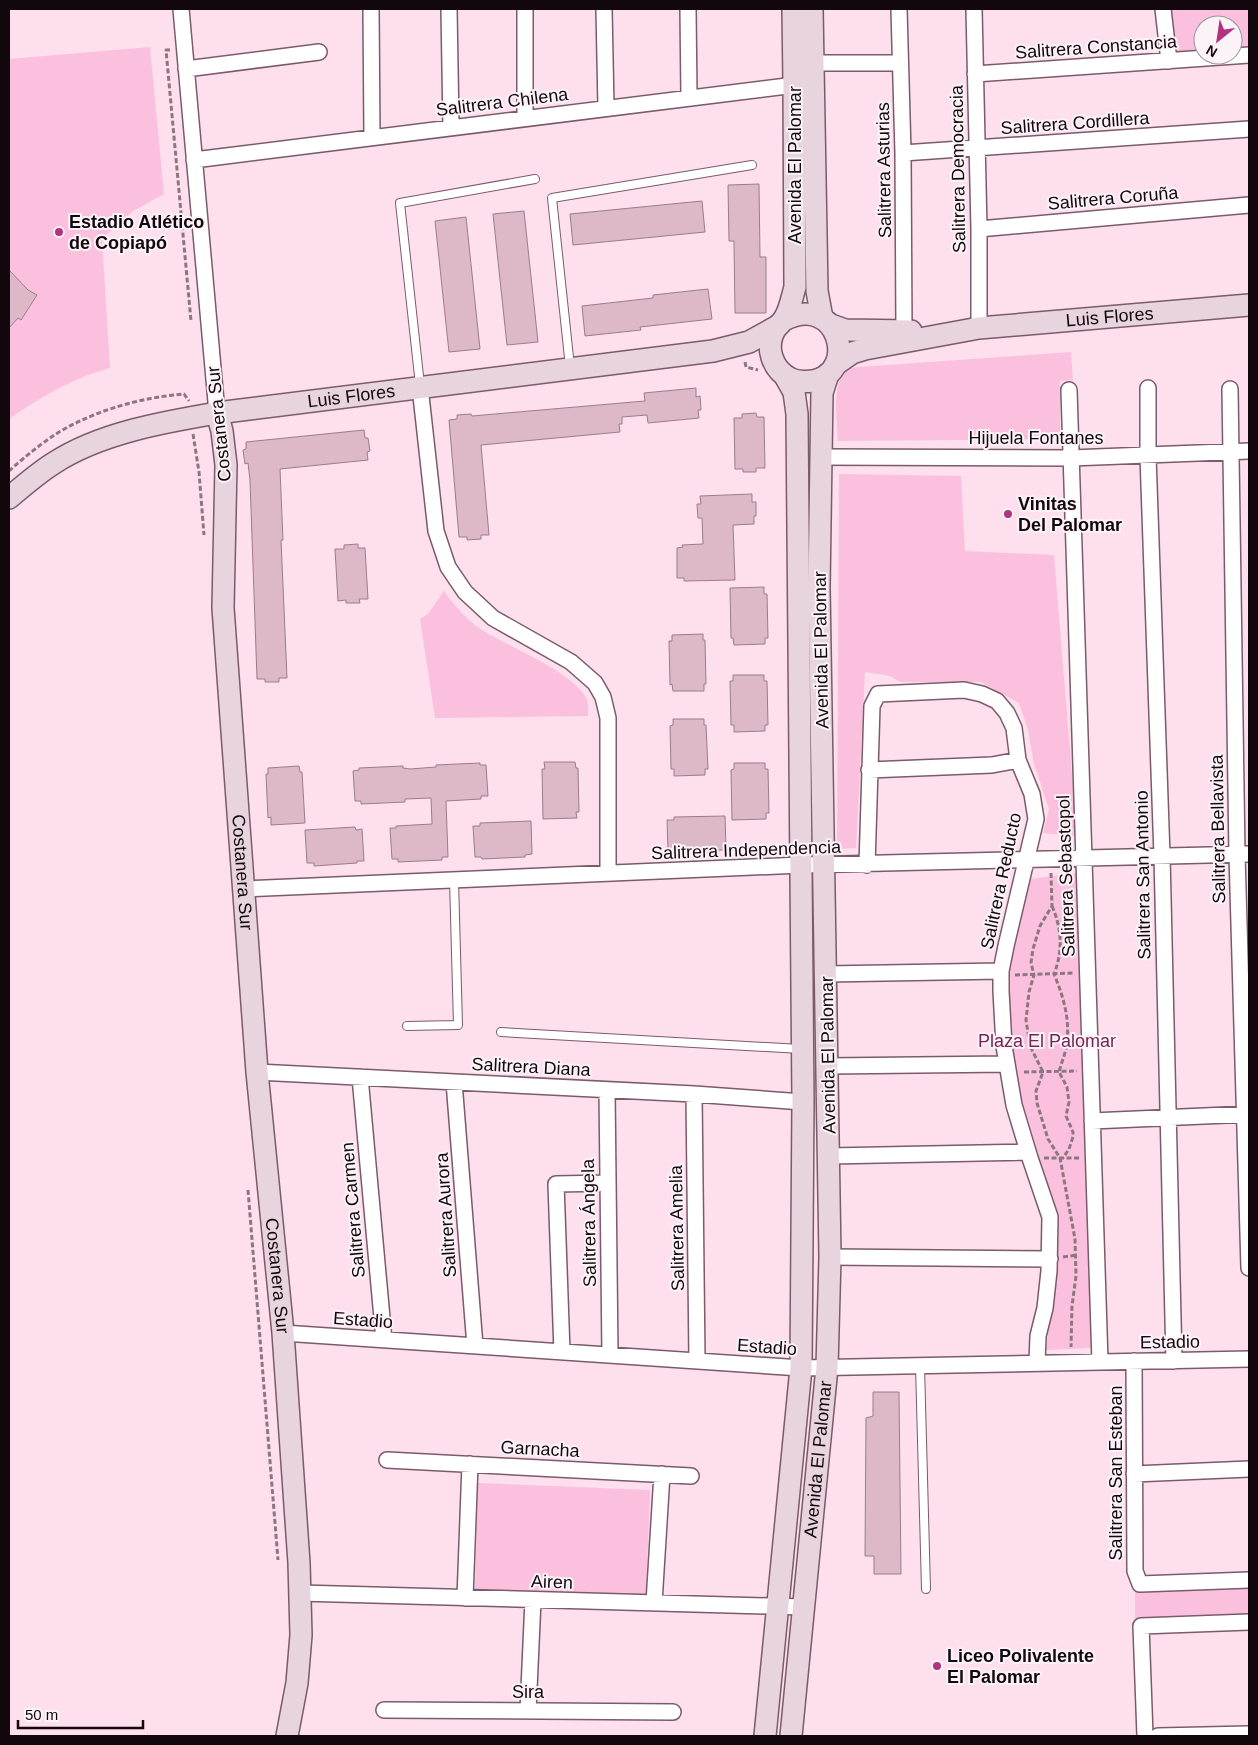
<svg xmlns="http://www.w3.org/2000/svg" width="1258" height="1745" font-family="Arial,sans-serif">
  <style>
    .green { fill: #fbc0dd }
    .building { fill: #dcb8c9; stroke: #9c7c8b }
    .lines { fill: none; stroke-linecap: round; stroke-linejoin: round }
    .lane-casing { stroke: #7a5b6b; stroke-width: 10 }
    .street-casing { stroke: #7a5b6b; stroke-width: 18 }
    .secondary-casing { stroke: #7a5b6b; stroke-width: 24 }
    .path { stroke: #8c7781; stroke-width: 3; stroke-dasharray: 5 2.5; stroke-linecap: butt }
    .lane { stroke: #fff; stroke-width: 8 }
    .street { stroke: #fff; stroke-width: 15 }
    .secondary { stroke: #e8d4de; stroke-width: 21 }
    .poi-dot { fill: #b23380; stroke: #fbf3f7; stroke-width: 2 }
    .labels { text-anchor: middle; stroke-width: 4; stroke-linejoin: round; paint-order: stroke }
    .street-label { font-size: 18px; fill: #12070d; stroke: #fbf3f7 }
    .poi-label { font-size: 18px; font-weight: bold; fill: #12070d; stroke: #fbf3f7; text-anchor: start }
    .park-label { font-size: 18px; fill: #772355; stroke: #fbf3f7 }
  </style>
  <rect width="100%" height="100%" fill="#fddfed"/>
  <path class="green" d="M1170,9H1249V49L1233,51V25H1203V53L1177,55Z
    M150,47L164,194L133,211L102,239L110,368C77,376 37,399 9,419V59Z
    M1071,352L1073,380L1060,381V439L838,441C837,424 831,377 848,369C851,368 856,367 859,367Z
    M839,474L961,476L965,551L1054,555L1077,836L1043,833L1049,809L1034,764L1028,730L1019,703L981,682H900L890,676L865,672L856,848L837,849Z
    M444,591C454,605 465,618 479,628C504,645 577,673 587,700C589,705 588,711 588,716L435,718L420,619L428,614Z
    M1084,872L1093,1348L1046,1350L1057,1260L1017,1097L1007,1040L1009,951L1022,880Z
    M478,1483L650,1490L646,1596L475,1590Z
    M1249,1585V1617L1135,1620V1587Z"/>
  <path class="building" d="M759,184L760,257H766V313H735L734,241H729L728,185Z
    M702,201L705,232L573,245L570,214Z
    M524,211L538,342L507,345L493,214Z
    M466,217L480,349L449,352L435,221Z
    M9,270L28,290L37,295L21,320L18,318L9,328Z
    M708,289L712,319L640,327L641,330L585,336L582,306L653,298V295Z
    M696,388V397L700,396L701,410H698L699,418L648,423L647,415L622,417V424H619L620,432L481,445L489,535H481V539L467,540V537H459L449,420L457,419V415L471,414L472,416L645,401L644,393Z
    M756,413L757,417H764L765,468H756V472H743V469H735L734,418H742V414Z
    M364,430L365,438H368L370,451L367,452L368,460L280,469L283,540H281L287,678H279V682H265V679H257L250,480L248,463L245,464L243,450L246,449V442Z
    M752,494V502H756V516H754V524L733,525L735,580L684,581V578H677V548L683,547L682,545L703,544L702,518H698L697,504H701L700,496Z
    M358,544V548H365L368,599H359L360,603H346V600L338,601L335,549H344V545Z
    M764,587V594H767L768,638H765V644L734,645L733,638H731L730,588Z
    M703,634V640H705L706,684H704V691H673L672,684L670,685L669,641H672V635Z
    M733,675H764V681H767L768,725H765V731L734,732V725H731L730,681H733Z
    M673,719H704V725H706L708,769H705V775L674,776V769H671L670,726L673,725Z
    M544,762H575L576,768H578L579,812H576L577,818L543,819L542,769H545Z
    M480,763V765H486L488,796H481V799L446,801L448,857H442V860L398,862V859H392L390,828H396V826L432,824L431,798L405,799V802L361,804V801H355L353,771L359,770V768L403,766V768L410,769L436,767V765Z
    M734,763H765V769H768L769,813H766V819L732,820L731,770L734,769Z
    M299,766L300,772H302L305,823L271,825V817L268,818L266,774H268V768Z
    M725,816L726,850H718V852L675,853V851H668L667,820H674V817Z
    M531,821L532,854L525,855V857L482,859L481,857H475L473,826H480V823Z
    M355,827L356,830L362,829L364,861H357V863L314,866V863H307L305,830Z
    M873,1392H899L901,1574H874V1556H865L866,1418L873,1416Z"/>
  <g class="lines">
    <defs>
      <path id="lane" d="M570,367L552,198L752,165
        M420,385L400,203L535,179
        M407,1026L458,1025L454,880
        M501,1032L801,1049
        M920,1366L926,1589"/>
      <path id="street" d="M181,9L217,413
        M371,9L372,137
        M449,9L451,127
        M525,9V118
        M604,9L606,108
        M688,9L689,97
        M899,9L903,153L904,331
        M974,9L979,229V328
        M1163,9L1169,61
        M813,63H900
        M186,69L319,52
        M975,74L1249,55
        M903,153L1249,129
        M194,160L803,84
        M979,229L1249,205
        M420,387L436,531L448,567L465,592L493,618L571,662L595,683L603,697L608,718V873
        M1148,388V456L1162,856L1174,1361
        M1230,389L1237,855L1249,1268
        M1069,390L1100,1362
        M822,457L1071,458L1249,451
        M869,770L992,765L1018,760
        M867,865L872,706L878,694L964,690L982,694L997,701L1007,713L1014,728L1018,760L1032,794L1036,819L1006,946L1001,971V991L1004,1046L1014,1105L1030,1158L1050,1217L1049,1271L1045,1308L1038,1336L1037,1363
        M243,889L801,865L1249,854
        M826,974L1001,971
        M828,1066L1007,1064
        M257,1072L694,1094L803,1102
        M360,1077L384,1340
        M454,1082L475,1346
        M607,1090L610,1355
        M694,1094L697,1361
        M1092,1121L1249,1114
        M830,1156L1028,1152
        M830,1257L1050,1259
        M283,1333L801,1368L1249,1359
        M562,1352L556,1184L608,1183
        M1134,1361L1135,1571L1140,1584L1249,1580
        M387,1460L691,1476
        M1134,1474L1249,1469
        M300,1593L804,1607
        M465,1598L470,1464
        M654,1603L662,1474
        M384,1710L673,1712
        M528,1711L533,1600
        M1145,1736L1141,1626L1249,1622
        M1158,1736L1249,1734"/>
      <g id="secondary">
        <path d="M812,9L817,291L822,318"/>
        <path d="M784,320C838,292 860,372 813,381C805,382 798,382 791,379C772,370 764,346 776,328C779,325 782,322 784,319C790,310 792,297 795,287L794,84L793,9"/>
        <path d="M831,325L845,330L911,331"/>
        <path id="s1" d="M836,364L852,353L865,349L979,328L1249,305"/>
        <path id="s2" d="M217,413L222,431L226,465L223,608L257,1072L283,1333L299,1563L301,1635L297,1683L287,1736"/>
        <path id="s3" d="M9,498C23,486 38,473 54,463C100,433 164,422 217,413L713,351L749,342L776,327"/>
        <path d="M765,1736L801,1368L803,1102L797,414L794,392L785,376"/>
        <path id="s4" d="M791,1736L827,1367L830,1257L819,587L822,393L828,374"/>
      </g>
    </defs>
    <use href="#lane" class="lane-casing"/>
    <use href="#street" class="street-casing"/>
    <use href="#secondary" class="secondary-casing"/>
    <path class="path" d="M170,50H166L191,321
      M745,362L746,367L758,370
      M193,434L199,472L204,535
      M9,471C27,455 52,434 74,424C107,407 147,397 184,394L189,401
      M1051,873L1052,906L1040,926L1033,949L1031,963L1034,975L1029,992L1026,1020L1030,1046L1043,1072L1036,1091L1037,1103L1048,1139L1060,1158L1075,1239L1076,1276L1072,1306L1071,1347
      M1052,906C1062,929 1063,951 1054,974C1064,998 1071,1022 1066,1049C1064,1057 1061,1064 1059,1072L1067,1087L1069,1102L1066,1116L1073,1132V1137L1069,1149L1063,1158
      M1015,975L1074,973
      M1024,1072L1077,1071
      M1044,1158H1080
      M248,1190L278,1560
      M1063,1257L1077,1255"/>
    <use href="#lane" class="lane"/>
    <use href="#street" class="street"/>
    <use href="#secondary" class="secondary"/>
  </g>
  <g class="poi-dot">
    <circle cx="59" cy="232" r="5"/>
    <circle cx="1008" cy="514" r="5"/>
    <circle cx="937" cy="1666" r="5"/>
  </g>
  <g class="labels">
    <g class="street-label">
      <text transform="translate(1096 47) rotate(-4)" y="6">Salitrera Constancia</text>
      <text transform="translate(502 102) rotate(-7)" y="6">Salitrera Chilena</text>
      <text transform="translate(1075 123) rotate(-4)" y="6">Salitrera Cordillera</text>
      <text transform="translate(795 165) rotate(-90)" y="6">Avenida El Palomar</text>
      <text transform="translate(958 169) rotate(-91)" y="6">Salitrera Democracia</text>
      <text transform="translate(884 170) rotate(-91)" y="6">Salitrera Asturias</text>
      <text transform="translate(1113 198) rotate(-5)" y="6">Salitrera Coruña</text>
      <text dy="6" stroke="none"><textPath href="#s1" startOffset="280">Luis Flores</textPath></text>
      <text dy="6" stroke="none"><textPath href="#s3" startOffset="364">Luis Flores</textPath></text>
      <text transform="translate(219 424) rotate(-96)" y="6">Costanera Sur</text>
      <text x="1036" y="444">Hijuela Fontanes</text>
      <text transform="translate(821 650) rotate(-91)" y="6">Avenida El Palomar</text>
      <text transform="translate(1218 829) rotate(-91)" y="6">Salitrera Bellavista</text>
      <text transform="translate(746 850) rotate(-2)" y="6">Salitrera Independencia</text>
      <text dy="6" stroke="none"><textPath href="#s2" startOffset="461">Costanera Sur</textPath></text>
      <text transform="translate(1143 875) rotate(-91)" y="6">Salitrera San Antonio</text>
      <text transform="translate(1066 876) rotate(-92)" y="6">Salitrera Sebastopol</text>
      <text transform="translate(1001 881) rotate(-78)" y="6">Salitrera Reducto</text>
      <text transform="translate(828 1055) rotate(-91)" y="6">Avenida El Palomar</text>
      <text transform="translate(531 1067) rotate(3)" y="6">Salitrera Diana</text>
      <text transform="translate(353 1210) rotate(-95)" y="6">Salitrera Carmen</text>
      <text transform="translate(446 1215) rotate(-94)" y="6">Salitrera Aurora</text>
      <text transform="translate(589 1223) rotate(-91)" y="6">Salitrera Ángela</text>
      <text transform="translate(677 1228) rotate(-91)" y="6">Salitrera Amelia</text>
      <text dy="6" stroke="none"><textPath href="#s2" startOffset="866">Costanera Sur</textPath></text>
      <text transform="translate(363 1320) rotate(4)" y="6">Estadio</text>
      <text transform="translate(1170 1342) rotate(-1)" y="6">Estadio</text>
      <text transform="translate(767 1347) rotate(4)" y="6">Estadio</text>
      <text transform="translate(540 1449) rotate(3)" y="6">Garnacha</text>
      <text dy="6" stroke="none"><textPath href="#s4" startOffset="278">Avenida El Palomar</textPath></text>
      <text transform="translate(1116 1473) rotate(-90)" y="6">Salitrera San Esteban</text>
      <text transform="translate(552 1582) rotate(2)" y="6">Airen</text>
      <text x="528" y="1698">Sira</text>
    </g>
    <g class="poi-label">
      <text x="69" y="228">Estadio Atlético<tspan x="69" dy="21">de Copiapó</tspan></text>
      <text x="1018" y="510">Vinitas<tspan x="1018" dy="21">Del Palomar</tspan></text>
      <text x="947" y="1662">Liceo Polivalente<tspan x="947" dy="21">El Palomar</tspan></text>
    </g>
    <g class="park-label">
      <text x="1047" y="1047">Plaza El Palomar</text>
    </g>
  </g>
  <rect width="1258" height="1745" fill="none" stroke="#12070d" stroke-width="20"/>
  <g transform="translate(1218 40) rotate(210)"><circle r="24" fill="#fbf3f7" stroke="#9e9599"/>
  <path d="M0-4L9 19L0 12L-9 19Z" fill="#b23380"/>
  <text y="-8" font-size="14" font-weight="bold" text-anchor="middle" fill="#12070d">N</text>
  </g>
  <path d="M18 1720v8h125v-8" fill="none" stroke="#12070d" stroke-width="2.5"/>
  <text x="25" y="1720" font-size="15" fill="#12070d" stroke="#fbf3f7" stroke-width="4" paint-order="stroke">50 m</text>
</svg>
